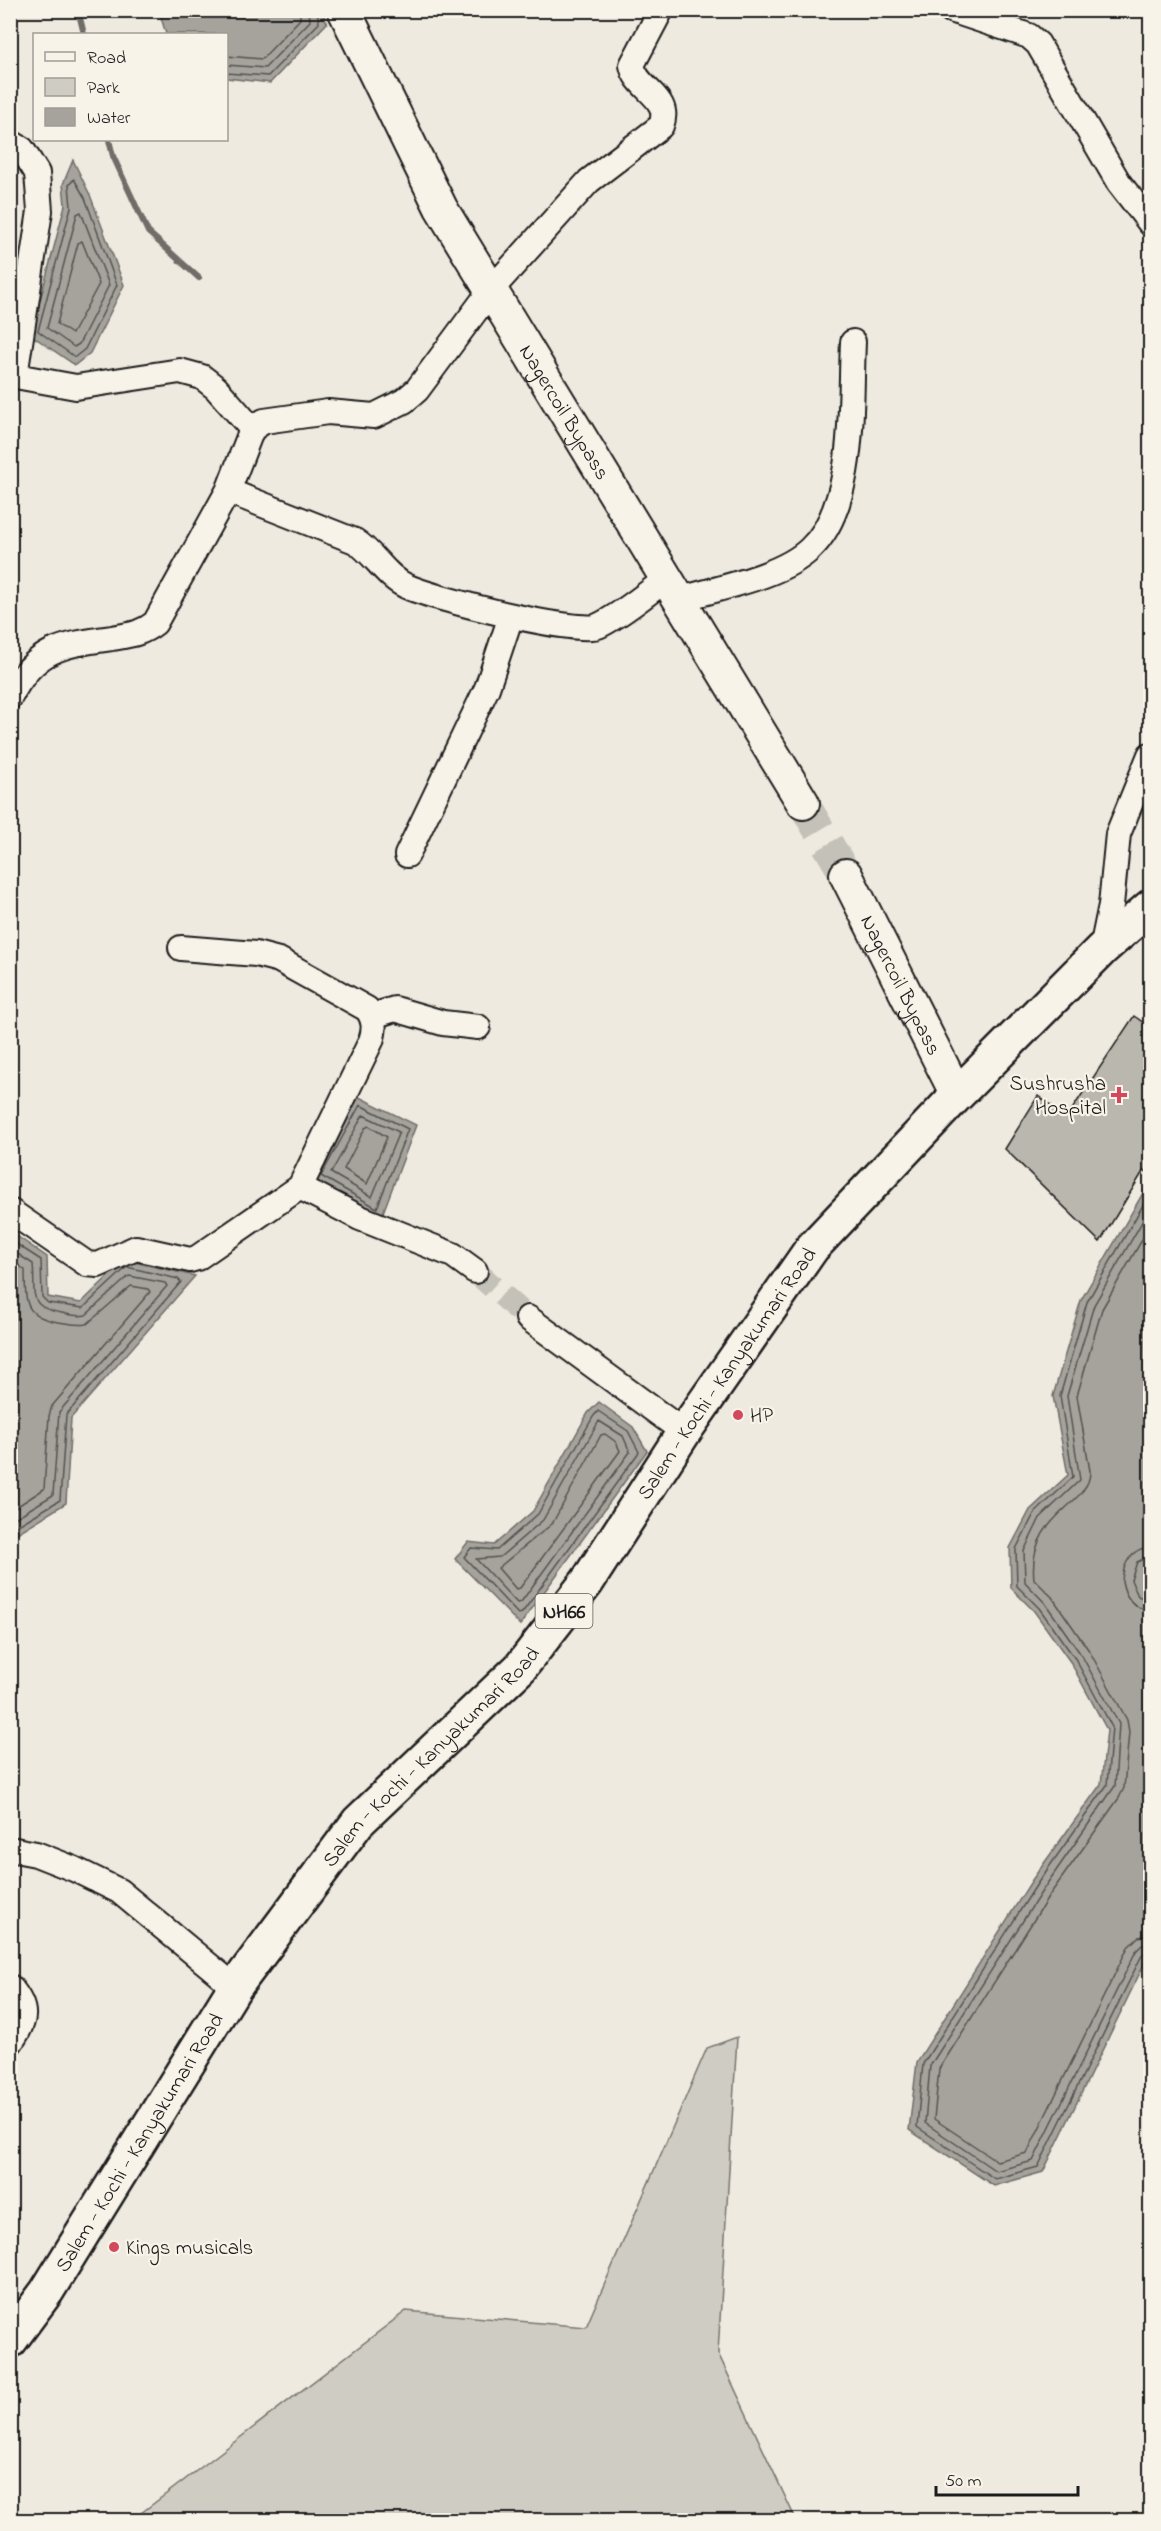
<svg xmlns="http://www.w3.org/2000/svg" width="1161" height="2531" font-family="'Indie Flower',sans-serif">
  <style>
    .green { fill: #cfccc3; stroke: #767470; stroke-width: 1.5 }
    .water { fill: #a6a39d; stroke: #6f6d69; stroke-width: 1.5 }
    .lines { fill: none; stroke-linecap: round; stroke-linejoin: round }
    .shore { stroke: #535250; stroke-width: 1.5 }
    .stream { stroke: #6f6d69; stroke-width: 6 }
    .building { fill: #bab7af; stroke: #1c1c1c; stroke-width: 1.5 }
    .minor-tunnel { stroke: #c4c1b9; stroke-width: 24; stroke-dasharray: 24 12; stroke-linecap: butt }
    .major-tunnel { stroke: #c4c1b9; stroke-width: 32; stroke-dasharray: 32 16; stroke-linecap: butt }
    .minor-casing { stroke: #1c1c1c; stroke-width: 28 }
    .major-casing { stroke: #1c1c1c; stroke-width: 36 }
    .highway-casing { stroke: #1c1c1c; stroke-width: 38 }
    .minor { stroke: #f7f3e8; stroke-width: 24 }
    .major { stroke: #f7f3e8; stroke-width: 32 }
    .highway { stroke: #f7f3e8; stroke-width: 33 }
    .poi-dot { fill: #d1495b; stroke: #f7f3e8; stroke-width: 2 }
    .labels { text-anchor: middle; stroke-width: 4.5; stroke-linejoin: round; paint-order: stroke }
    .shield { fill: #f7f3e8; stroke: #5e5c59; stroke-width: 1.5 }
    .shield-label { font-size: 20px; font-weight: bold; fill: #1c1c1c }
    .street-label { font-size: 21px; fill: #1c1c1c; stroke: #f7f3e8 }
    .poi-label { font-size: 21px; fill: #1c1c1c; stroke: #f7f3e8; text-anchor: start }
  </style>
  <rect width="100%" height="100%" fill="#eeeae0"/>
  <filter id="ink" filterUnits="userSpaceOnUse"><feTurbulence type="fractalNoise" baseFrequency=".0167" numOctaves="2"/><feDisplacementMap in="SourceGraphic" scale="12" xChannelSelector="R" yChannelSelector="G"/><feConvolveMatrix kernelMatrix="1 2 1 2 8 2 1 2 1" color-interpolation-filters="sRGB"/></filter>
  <g filter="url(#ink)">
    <path class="green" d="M737,2037L718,2353L796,2520H132L406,2311L586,2327L707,2048Z"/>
    <path class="water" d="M159,11H322L327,23L270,83L227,78L226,34H166Z
      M73,160L90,195L124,285L90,353L75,365L31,335L65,205L63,184Z
      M357,1096L416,1125L381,1218L312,1179Z
      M1150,1181V1562L1145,1580L1150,1593V1952L1043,2172L994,2186L909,2130L917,2062L1032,1880L1101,1784L1107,1730L1071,1663L1034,1611L1011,1588L1010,1548L1030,1510L1068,1475L1053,1396L1081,1300Z
      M11,1232L47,1257L48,1297L81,1303L125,1260L195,1276L71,1418L66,1503L11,1537Z
      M599,1402L633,1427L647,1451L520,1625L455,1559L468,1542L494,1545L533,1511L588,1413Z"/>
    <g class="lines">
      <path class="shore" d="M226,56L262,59L300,19V10
        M226,65L265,68L310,21L309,10
        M226,73L268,76L319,23L317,10
        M74,179L85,198L117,285L85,349L75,357L38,331L71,207L69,185Z
        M81,212L109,285L79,344L74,347L47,328L77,214Z
        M82,241L99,284L72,334L57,324L78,243Z
        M360,1105L408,1129L377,1208L321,1176Z
        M363,1115L399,1132L372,1197L331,1173Z
        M369,1126L387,1137L367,1184L344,1169L365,1128Z
        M1150,1193L1087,1302L1060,1396L1073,1477L1034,1514L1016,1549L1017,1586L1039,1608L1076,1660L1112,1727L1107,1785L1037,1884L923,2064L917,2127L995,2179L1038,2167L1142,1955L1150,1951
        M1150,1208L1094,1305L1067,1396L1080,1480L1040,1518L1024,1551L1025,1582L1045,1603L1082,1656L1119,1724L1115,1786L1044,1888L930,2066L925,2123L996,2171L1033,2161L1136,1951L1142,1945L1150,1944
        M1150,1226L1102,1309L1077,1396L1090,1471C1091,1506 1027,1513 1034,1579L1052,1597L1090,1652L1127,1720L1129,1732L1124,1788L1119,1798L1051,1893L939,2069L934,2119L997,2161L1027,2153L1128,1947L1138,1937L1150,1935
        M10,1240L41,1260L42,1297L48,1303L83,1308L127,1267L178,1279L181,1282L66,1415L60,1500L10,1530
        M10,1249L33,1264C36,1294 26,1307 62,1313C70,1315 78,1317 86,1315L129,1276L165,1283L167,1286L59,1412L53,1495L10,1521
        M10,1259L25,1270C26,1301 22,1316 58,1322C68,1323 77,1326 87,1324L131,1286L148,1289L150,1292L52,1406L49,1416L44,1489L10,1511
        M598,1411L628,1431L639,1452L522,1613L518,1614L464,1557L471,1548L497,1550L538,1514L593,1417Z
        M599,1421L623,1436L630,1452L521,1602L517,1603L476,1559L500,1557L543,1520Z
        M605,1434L616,1442L620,1451L520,1588L516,1589L498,1568L552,1524L601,1435Z
        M1150,1547C1132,1548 1123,1563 1122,1581C1125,1597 1133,1609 1150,1610
        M1150,1556L1137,1562L1131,1580L1138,1596L1150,1601"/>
      <path class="stream" d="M78,10L84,34
        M109,140L113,156L148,232L199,278"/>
    </g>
    <path class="building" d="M1134,1016L1150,1027V1175L1144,1170L1100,1242L1005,1149L1038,1096L1067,1117Z"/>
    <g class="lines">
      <path class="minor-tunnel" d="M475,1271L528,1318"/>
      <path class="major-tunnel" d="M803,803L846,875"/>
      <defs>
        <path id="minor" d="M951,10L1029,36L1038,44L1119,183L1150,223
          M10,142L22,149L37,173L40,211L15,376
          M10,375L76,387L180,371L202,377L216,388L252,429
          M228,491L355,541C374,553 385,576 406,586C431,598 577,635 598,626C622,615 645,594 667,579
          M678,600C717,588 781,577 810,549C857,505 850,402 853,342
          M10,697C35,648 62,645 112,638C129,635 141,634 155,623L228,491L252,429L264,421L328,412L374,416L404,401L417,390L491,290L589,181L661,126C673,97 636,90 632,65L661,10
          M407,855L487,688L511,616
          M181,948L256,954L279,960L367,1009C375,1020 375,1029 371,1041L300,1187
          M1102,949L1111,905L1118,834L1150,755
          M372,1016L395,1009L443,1023L478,1027
          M10,1211L87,1264L98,1265L136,1248L190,1260L197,1258L300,1187L360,1218L453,1255L475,1271
          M528,1318L684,1432
          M10,1849L36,1854L74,1869L119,1891L235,1987
          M10,1987C28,2008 27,2021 10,2043"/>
        <g id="major">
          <path id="s1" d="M344,10L441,208L803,803"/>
          <path id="s2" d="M846,875L957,1095"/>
        </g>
        <g id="highway">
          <path id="s3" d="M10,2341L47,2291L235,1987L358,1822L520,1668L587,1582L684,1432L812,1248L957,1095L1102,949L1150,907"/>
        </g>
      </defs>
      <use href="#minor" class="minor-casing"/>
      <use href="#major" class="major-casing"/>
      <use href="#highway" class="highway-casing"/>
      <use href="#minor" class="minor"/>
      <use href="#major" class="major"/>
      <use href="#highway" class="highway"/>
    </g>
  </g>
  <g class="poi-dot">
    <path d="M1116 1086h6v6h6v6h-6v6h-6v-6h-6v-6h6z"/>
    <circle cx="738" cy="1415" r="6"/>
    <circle cx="114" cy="2247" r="6"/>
  </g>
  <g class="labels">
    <rect class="shield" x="535.5" y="1594" width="57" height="34" rx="4.5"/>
    <g class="shield-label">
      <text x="564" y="1618">NH66</text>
    </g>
    <g class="street-label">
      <text dy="7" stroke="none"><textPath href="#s1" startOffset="459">Nagercoil Bypass</textPath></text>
      <text dy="7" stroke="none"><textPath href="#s2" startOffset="123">Nagercoil Bypass</textPath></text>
      <text dy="7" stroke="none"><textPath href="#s3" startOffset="1209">Salem - Kochi - Kanyakumari Road</textPath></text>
      <text dy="7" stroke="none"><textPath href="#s3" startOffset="723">Salem - Kochi - Kanyakumari Road</textPath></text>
      <text dy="7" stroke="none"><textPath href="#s3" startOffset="237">Salem - Kochi - Kanyakumari Road</textPath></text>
    </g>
    <g class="poi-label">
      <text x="1106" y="1090" text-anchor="end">Sushrusha<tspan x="1106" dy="24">Hospital</tspan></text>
      <text x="750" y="1422">HP</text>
      <text x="126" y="2254">Kings musicals</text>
    </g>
  </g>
  <rect width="1161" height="2531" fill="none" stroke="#f7f3e8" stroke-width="36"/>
  <rect x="18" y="18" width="1125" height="2495" fill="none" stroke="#1c1c1c" stroke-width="2" filter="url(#ink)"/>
  <rect x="33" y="33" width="195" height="108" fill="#f7f3e8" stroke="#9f9d96" stroke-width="1.5"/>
  <rect x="45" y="52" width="30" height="9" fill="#f7f3e8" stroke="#9f9d96" stroke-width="1.5"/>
  <text x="87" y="63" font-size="18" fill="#1c1c1c">Road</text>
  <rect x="45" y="78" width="30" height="18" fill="#cfccc3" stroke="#9f9d96" stroke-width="1.5"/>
  <text x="87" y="93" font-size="18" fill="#1c1c1c">Park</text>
  <rect x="45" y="108" width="30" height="18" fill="#a6a39d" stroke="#9f9d96" stroke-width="1.5"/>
  <text x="87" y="123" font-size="18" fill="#1c1c1c">Water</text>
  <path d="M936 2486v9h142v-9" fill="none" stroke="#1c1c1c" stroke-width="3"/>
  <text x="945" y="2486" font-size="18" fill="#1c1c1c" stroke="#f7f3e8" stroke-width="4.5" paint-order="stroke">50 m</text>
</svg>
